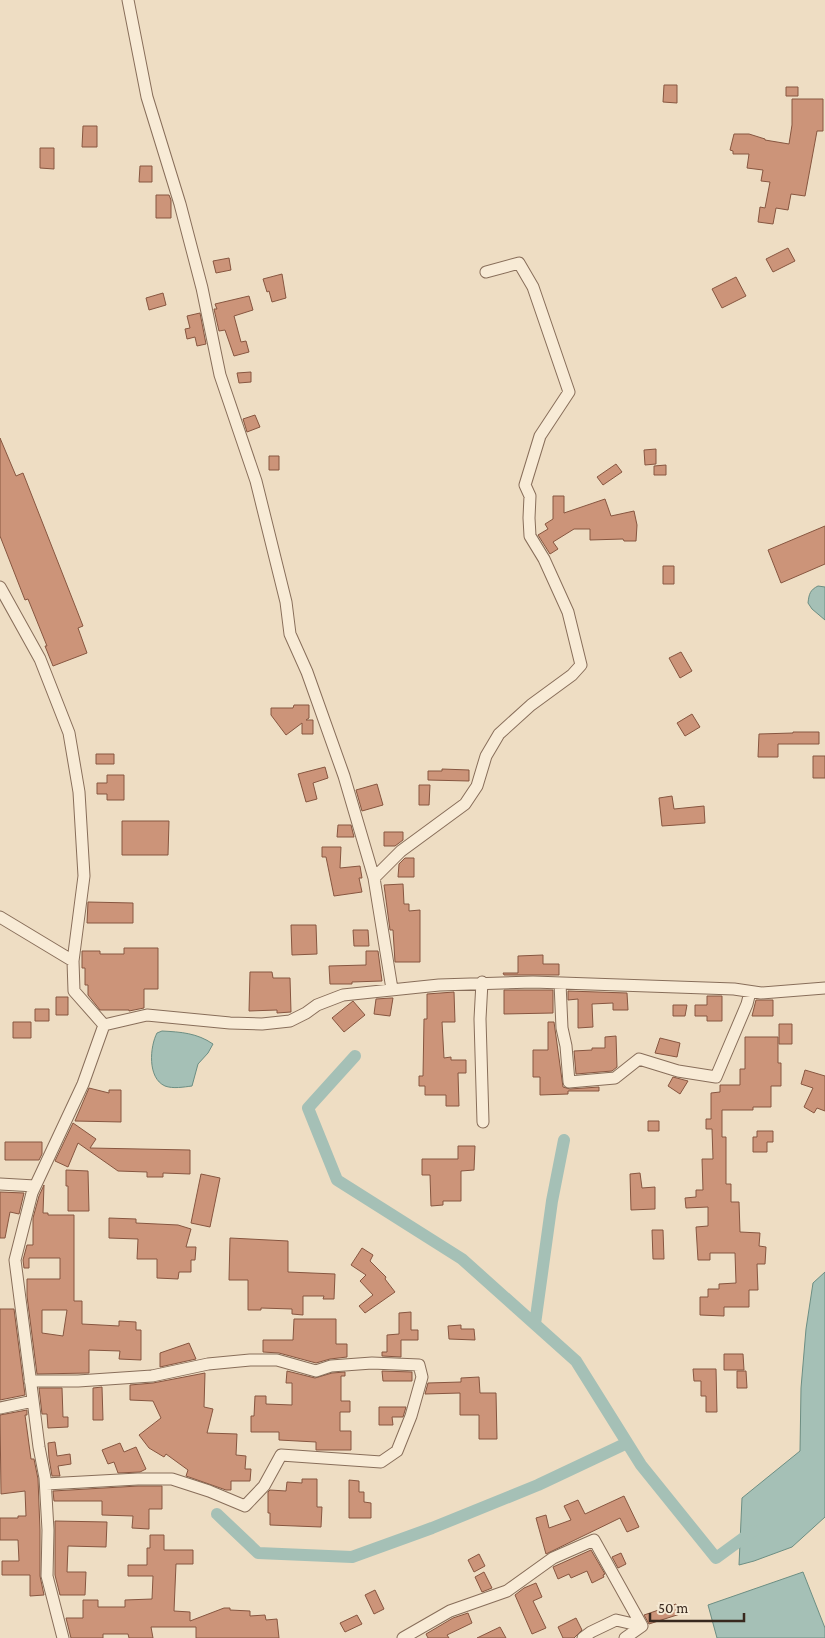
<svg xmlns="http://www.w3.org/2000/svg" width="825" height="1638" font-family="'Crimson Pro',serif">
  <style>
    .water { fill: #a5c0b6; stroke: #6c8e83 }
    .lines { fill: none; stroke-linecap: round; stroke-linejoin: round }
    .canal { stroke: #a5c0b6; stroke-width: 12 }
    .building { fill: #cc9479; stroke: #875640; fill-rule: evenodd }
    .minor-casing { stroke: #886e5a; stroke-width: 13 }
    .minor { stroke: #f8ebd6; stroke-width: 11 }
  </style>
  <rect width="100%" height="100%" fill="#eeddc3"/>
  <path class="water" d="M818,586L825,587V620L812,609L808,603C809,594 810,590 818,586Z
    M162,1031C181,1032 197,1033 213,1044L208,1053L198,1064L192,1086C184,1087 173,1089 165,1086C147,1078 150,1046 157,1033Z
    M825,1272V1517L792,1547L754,1561L739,1565L742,1498L800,1451L801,1388L806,1329L813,1283Z
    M803,1572L825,1628V1638H717L708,1605Z"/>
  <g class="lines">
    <path class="canal" d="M355,1056L308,1108L337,1180L462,1259L576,1361L641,1465L716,1558L753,1531
      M535,1324L552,1201L564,1140
      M217,1514L258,1553L352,1557L432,1528L538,1485L627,1443"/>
  </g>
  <path class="building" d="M664,85H677V103L663,102Z
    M786,87H798V96H786Z
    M792,99H823V131H817L805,196L791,194L788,210L776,208L773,224L758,222L760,207L765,208L770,182L761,181L763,170L747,168L749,154H733V151L730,150L734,134H749L765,139V140L789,144L792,125Z
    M83,126H97V147H82Z
    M40,148H54V169L40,168Z
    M140,166H152V182H139Z
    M156,195H169L171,200V218H156Z
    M788,248L795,261L773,272L766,259Z
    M229,258L231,270L216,273L213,261Z
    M282,274L286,298L272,302L269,291L267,292L263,279Z
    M736,277L746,296L722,308L712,289Z
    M163,293L166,305L149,310L146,298Z
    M249,296L253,310L234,316L241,342L246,341L249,352L234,356L225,330L219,331L214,309H217L215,304Z
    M200,313L206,344L197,346L195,337L187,339L185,329L190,328L187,316Z
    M251,372V382L239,383L237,373Z
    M255,415L260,427L247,432L243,419Z
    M0,438L16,476L23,473L83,626L78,628L87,653L53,666L45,646H47L28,599L25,600L0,536Z
    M656,449V464L645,465L644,450Z
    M269,456H279V470H269Z
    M616,464L622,472L603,485L597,477Z
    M666,465V475H654V466Z
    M553,496H564V513L605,499L611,516L634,511L637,525L636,541H624L623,539L590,540V529H574L553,542L558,549L550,554L538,535L548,529L545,524L553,519Z
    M825,526V564L781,583L768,550Z
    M663,566H674V584H663Z
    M681,652L692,671L680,678L669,658Z
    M294,705H309V718L306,720H313V734H302V723L286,735L271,715V708H293Z
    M692,714L700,727L685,736L677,723Z
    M793,732H819V744H778V757H758L759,734L793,733Z
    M96,754H114V764H96Z
    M813,756H825V778H813Z
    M325,767L328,778L313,783L317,799L306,802L298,774Z
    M442,769L469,770V781L428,780V771H442Z
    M107,775H124V800H107V794H97V783H107Z
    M377,784L383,805L362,811L356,790Z
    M419,785H430L429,805H419Z
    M672,796L674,809L704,806L705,823L662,826L659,798Z
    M122,821H169L168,855H122Z
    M338,825H351L354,837H337Z
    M384,832H403V840L395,846H384Z
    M322,847H341L340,868L360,866L362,878H359L362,892L334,896L326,857H322Z
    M405,858H414V877H398L399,864Z
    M403,884L404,904H409V911L420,910V962H395L393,930H390L384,885Z
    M88,902L133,903V923H87Z
    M291,925H316L317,954L292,955Z
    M353,930H368L369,946H354Z
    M124,948H158V989H144V1008L129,1011V1010H100L88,995V985H85V968H82V951H100V954H124Z
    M366,951H378L382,981L352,982V984H330L329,966L366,965Z
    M543,955V964H559V975H504L503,973H518V956Z
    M250,972H272L273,978H290L291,1012L277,1013V1010L249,1011Z
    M504,990H553V1013L504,1014Z
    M568,991L627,993L628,1010H613V1003L592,1004L593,1027L578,1028V999L568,1000Z
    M454,992L455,1022H442L444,1058L451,1057V1060H466V1073H458L459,1106H446V1095H425V1086H419V1076H423L424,1019H427V994Z
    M707,996H722V1021H707V1016H695V1005H707Z
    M56,997H68V1015H56Z
    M391,998H393L390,1016L374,1014L376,999Z
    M756,1000H773V1016H752Z
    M353,1001L365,1015L344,1032L332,1018Z
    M673,1005H687L685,1016H673Z
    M35,1009H49V1021H35Z
    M13,1022H31V1038H13Z
    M548,1022H554L563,1087L570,1089L599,1087V1091H568V1094L540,1095V1077H533V1050H548Z
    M779,1024H792V1044H779Z
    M616,1036L617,1067L612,1071L576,1074L574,1051L592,1050V1048H605V1037Z
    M745,1037H778V1063H781V1086H771V1107H753V1110H722V1137H726V1184H731V1202H739L740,1232L760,1233L759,1246L766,1247L765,1264H757L758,1290H749V1307H724V1316L700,1315V1297H708V1289H719V1284L736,1283L735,1253H710V1260H698L696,1227L708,1226V1207L686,1208L685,1198L696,1197V1190H703L702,1159H713L712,1129H706V1119H711V1093L720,1092V1085H740V1069H745Z
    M660,1038L680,1043L677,1057L655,1053Z
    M805,1070L825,1076V1111L817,1108L814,1113L804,1107L813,1088L801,1084Z
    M673,1077L688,1081L680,1094L668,1086Z
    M89,1088L109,1093V1090H121V1122L75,1121Z
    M648,1121H659V1131H648Z
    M73,1123L96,1139L90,1148L190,1150V1174L163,1173V1177H147V1172L118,1171L78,1143L68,1167L55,1161Z
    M757,1131H773V1142H767V1152H753V1137H757Z
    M5,1142H42V1154L39,1160H5Z
    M458,1146H475L474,1170L461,1171V1201H443V1205L431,1206L430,1175H422V1159H458Z
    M66,1170L88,1171L89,1211H68V1186H66Z
    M640,1173L642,1188L655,1187V1209L631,1210L630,1174Z
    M201,1174L220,1178L210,1227L191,1223Z
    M44,1185L43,1213H48V1215H74V1301H82V1324L119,1326V1321L136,1322V1330H141V1360L119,1359L120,1351L89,1350V1373L37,1374L27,1296V1279H60V1258H29V1268H24L23,1260L27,1245H33V1218L39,1196ZM42,1310H67L63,1336L42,1333Z
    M0,1192L24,1193L19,1214L10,1212L5,1238H0Z
    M109,1218L136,1219V1223L178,1225L191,1229L186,1247H196L195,1260H191V1272H179L178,1279L157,1278V1259H137L138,1239L109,1238Z
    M652,1230H663L664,1259H653Z
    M230,1238L288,1241V1272L335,1274L334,1299H323L324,1296H303V1315L292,1314V1309L261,1308V1310H248V1280H229Z
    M362,1248L373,1255L370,1261L386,1277L385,1279L395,1292L365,1313L359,1306L373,1295L360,1281L366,1275L351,1265Z
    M0,1309H14L25,1395L0,1400Z
    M411,1312V1330H418V1340H401V1357L382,1356V1352H387V1335L399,1334V1313Z
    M294,1319H336V1344H347V1357L330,1359L316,1363L279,1353L263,1352V1340H293Z
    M461,1325V1329H474L475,1340L449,1339L448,1326Z
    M189,1343L196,1359L160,1367V1353Z
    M724,1354H743L744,1370H724Z
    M693,1369H716L717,1412H706V1396H701V1381H694Z
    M287,1371L315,1378L332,1373L345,1372V1376H341V1401H350V1412H340V1431H351V1450H316V1442L279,1440V1432H251V1416H254L255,1396H266V1404L292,1405V1383H286Z
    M382,1371L412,1372V1381H383Z
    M737,1371H746L747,1388H737Z
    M205,1373L204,1407L213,1409L207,1433L237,1434L236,1455L246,1456L245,1469H251L250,1481H231V1490H226L186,1476L188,1470L166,1454L164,1457L149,1448L139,1435L161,1418L153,1401L130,1400V1385L153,1383Z
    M479,1377L480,1393H496L497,1439H479V1415H460V1393L425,1394L428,1383L461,1382V1378Z
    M102,1387L103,1420H93V1388Z
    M39,1388H62L63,1417H68V1427L48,1428L47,1414H42Z
    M379,1407H406L403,1417H392L393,1425H379Z
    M27,1410V1415H25L31,1459H34L38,1479L40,1530V1576L44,1595L30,1596V1575H2V1561H19L18,1540H0V1518H18V1516H26L25,1491L1,1494L0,1415Z
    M55,1442L57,1456L70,1454L71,1464L58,1466L60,1476H52L49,1458L48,1443Z
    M120,1443L124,1452L136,1447L146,1469L140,1472L118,1473L114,1462L108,1464L102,1450Z
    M302,1479H317V1507H322L321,1527L270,1525V1513H268V1492L270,1490L286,1491L287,1482L302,1483Z
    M349,1480L359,1481V1492H364V1502L371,1503V1518H349Z
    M138,1486H162V1509H149V1529L132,1528L133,1516L102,1515V1501H54L53,1491Z
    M624,1496L639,1527L627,1532L620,1518L546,1554L536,1518L546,1515L549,1528L571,1520L564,1506L578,1500L585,1514Z
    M55,1521L107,1522L106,1547L68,1546L67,1572H86L85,1595H60L55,1575Z
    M150,1535H164V1550H193V1564H176L174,1611L190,1612V1621L224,1608H230V1610L250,1611V1616L265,1615L266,1620L277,1619L279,1638H196V1627H151L153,1638H129L128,1634H103V1638H71L66,1618H83V1600H98V1607H125V1600L152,1599L153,1576H128V1565H147V1548H150Z
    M591,1550L605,1574L603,1575L604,1577L592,1583L587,1571L571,1578L569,1574L558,1579L553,1567Z
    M621,1553L626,1564L618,1568L612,1557Z
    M479,1554L485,1566L474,1572L468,1560Z
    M484,1572L492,1588L482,1592L475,1577Z
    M536,1583L542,1597L533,1601L546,1628L532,1634L515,1595L524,1588Z
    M375,1590L384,1609L374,1614L365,1595Z
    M676,1604L680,1614L649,1624L644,1615Z
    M468,1613L472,1623L447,1635L449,1638H428L426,1634L453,1618Z
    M357,1615L362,1624L345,1632L340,1623Z
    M576,1618L582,1630L574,1638H563L558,1627Z
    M500,1627L506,1638H477Z"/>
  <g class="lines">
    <defs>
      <path id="minor" d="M128,0L147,97L180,204L202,288L220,375L256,481L286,602L290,634L307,672L344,776L374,878L392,989
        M0,587L40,659L69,733L79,792L84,876L73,961L74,991L104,1025L83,1084L32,1193L15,1260L39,1447L45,1478L48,1530L47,1576L63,1638
        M374,878L401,851L465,804L477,786L486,756L499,734L531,705L572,675L581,665L568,612L544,559L530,536L529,518L530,496L525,485L540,436L569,392L533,287L519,263L486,272
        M0,917L73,961
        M482,982L480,1019L483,1122
        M560,983L562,1028L566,1046L569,1082L615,1078L639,1059L678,1071L716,1077L747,1004L750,992
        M104,1025L147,1015L230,1023L262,1024L290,1021L306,1013L317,1005L343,995L439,985L533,982L734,989L761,993L825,988
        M0,1184L35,1186
        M30,1381H78L152,1376L208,1364L250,1360H277L316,1371L331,1366L372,1363L419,1365L422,1377L411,1416L397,1451L381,1462L281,1455L264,1486L245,1506L209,1491L172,1479H138L46,1484
        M0,1408L33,1401
        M403,1638L450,1611L507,1591L553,1558L594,1540L642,1626L616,1620L591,1632L583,1638
        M625,1638L642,1626"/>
    </defs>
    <use href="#minor" class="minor-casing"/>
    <use href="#minor" class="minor"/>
  </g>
  <path d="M650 1613v8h94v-8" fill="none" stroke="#38281e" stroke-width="2.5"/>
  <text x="658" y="1613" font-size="15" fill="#38281e" stroke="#f5e8d2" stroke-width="4" paint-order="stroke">50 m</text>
</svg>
